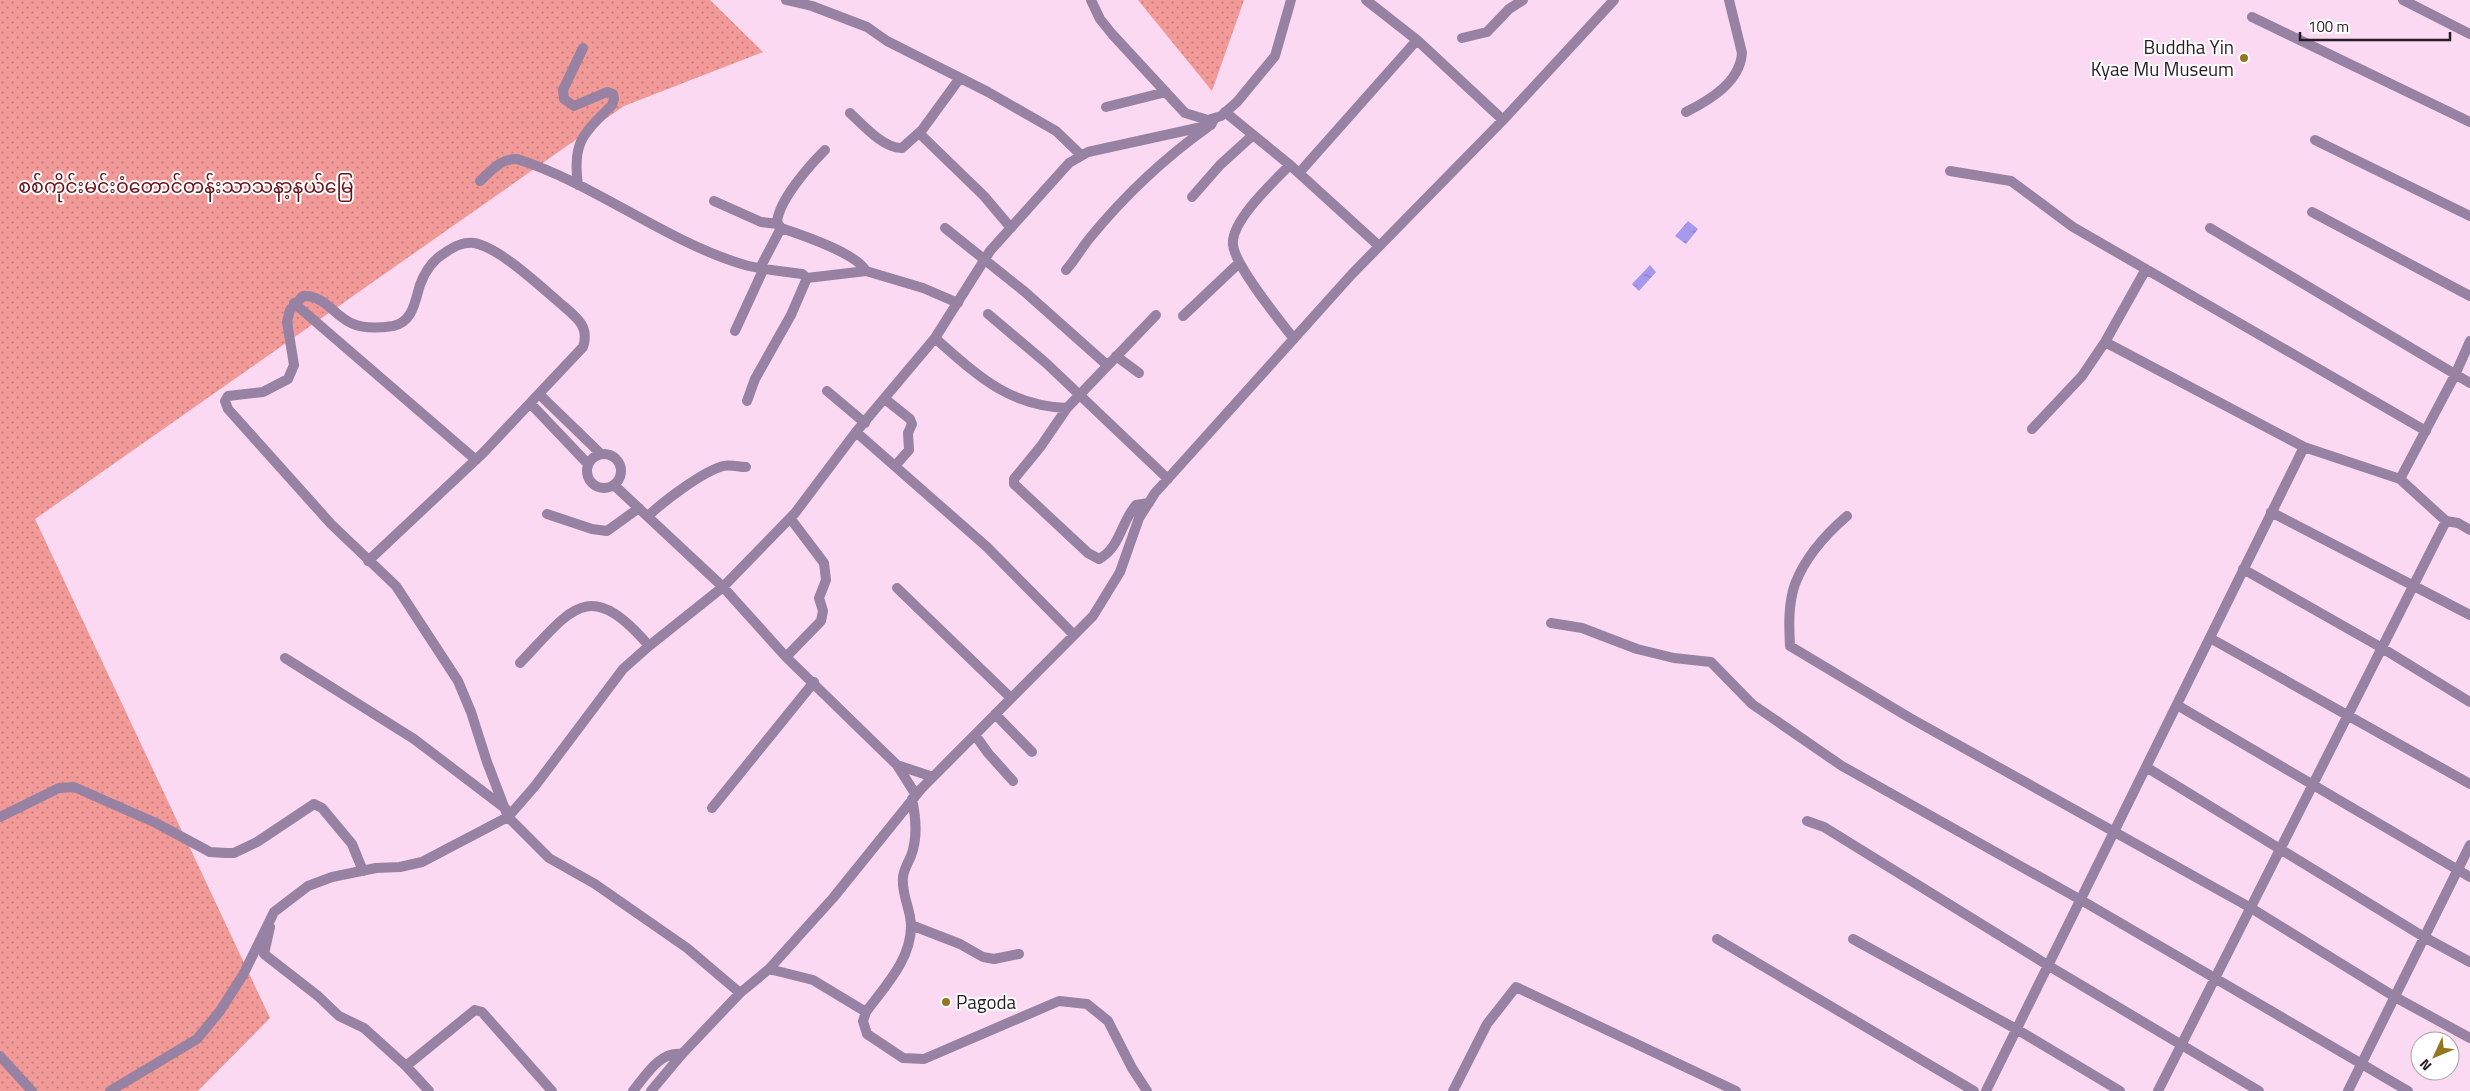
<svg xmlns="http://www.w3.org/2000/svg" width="2470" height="1091" font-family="'Titillium Web','Noto Sans Myanmar',sans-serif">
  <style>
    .grass { fill: url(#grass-dots) }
    .water { fill: url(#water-ripples) }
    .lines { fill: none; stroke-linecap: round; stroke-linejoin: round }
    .minor { stroke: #9782a3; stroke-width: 10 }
    .poi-dot { fill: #94761e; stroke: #fff; stroke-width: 2 }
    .labels { text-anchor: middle; stroke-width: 4; stroke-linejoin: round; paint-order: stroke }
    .poi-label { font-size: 19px; fill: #271b24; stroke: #fff; text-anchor: end }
    .park-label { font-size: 19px; fill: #6a111b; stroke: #fff }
  </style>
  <defs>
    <pattern id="grass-dots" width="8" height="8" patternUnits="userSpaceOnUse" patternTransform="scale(1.25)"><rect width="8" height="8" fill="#f19a98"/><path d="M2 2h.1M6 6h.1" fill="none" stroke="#c37d7c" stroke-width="1.8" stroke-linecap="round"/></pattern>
    <pattern id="water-ripples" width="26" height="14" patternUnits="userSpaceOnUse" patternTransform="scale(1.25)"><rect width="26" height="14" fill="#a699ed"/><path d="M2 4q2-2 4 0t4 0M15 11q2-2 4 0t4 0" fill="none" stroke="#877cc0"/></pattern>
  </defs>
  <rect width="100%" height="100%" fill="#fbd9f2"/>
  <path class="grass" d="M0,0H710L763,52L624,106L35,519L270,1018L198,1091H0Z
    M1138,0H1244L1212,91Z"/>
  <path class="water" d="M1688,221L1698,229L1686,244L1675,236Z
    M1650,265L1656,272L1639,291L1632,284Z"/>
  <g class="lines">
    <path class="minor" d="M786,0L812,6L867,27L887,41L988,92L1056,131L1080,154
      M1091,0L1100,19L1112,34L1185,113L1208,120L1221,116L1237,102L1275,56L1291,0
      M1366,0L1417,40L1503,120
      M2403,0L2470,34
      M2252,17L2470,122
      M1462,38L1487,32L1509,9L1523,0
      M1106,107L1166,92
      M1225,112L1290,165L1379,246
      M1686,112C1710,100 1740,82 1742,53L1729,0
      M850,113C863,125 884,149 902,148L922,130L960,78
      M919,133L984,196L1011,228
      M2315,140L2470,216
      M825,150C809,166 779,200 777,222L781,228C802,235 856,253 866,271
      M1290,165C1274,181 1230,222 1233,245C1235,266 1280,321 1294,339
      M1950,171L2011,181L2073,227L2426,431
      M1299,173L1417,40
      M480,181C492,170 500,159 517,159C596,184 666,242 745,265C763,270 783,271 802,274L807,278L866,271L923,288L958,303
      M578,185C572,142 583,134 612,105L614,99L613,94L607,92L574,106L564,99L563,90L583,48
      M1192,197L1220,165L1253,135
      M714,201L761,222L778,224
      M2312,212L2470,296
      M945,228L1025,292L1107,365
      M2210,228L2470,383
      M760,268L781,228
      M1066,270C1075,260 1081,249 1089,239C1124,196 1163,159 1208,127
      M294,303L476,460
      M988,314L1046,363L1168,479
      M1183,316L1239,263
      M735,331L764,268
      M935,338C977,375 1008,406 1067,408
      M2105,342L2304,447L2400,479L2446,521L2458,523L2470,530
      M1116,356L1139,373
      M827,391L865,423
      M539,394L601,454
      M885,399L910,419L912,424L908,433L909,450L895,466
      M747,401L755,379L791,315L807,278
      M530,403L588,464
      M2032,429L2082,376L2105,342L2146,269
      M856,432L987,547L1074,635
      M587 471a17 17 0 1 1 34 0a17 17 0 1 1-34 0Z
      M2400,479L2455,375L2470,341
      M615,486L723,587L786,657L897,765L916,795
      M1149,503L1136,505C1121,522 1120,548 1099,559L1088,553L1014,484V479L1041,446L1067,408L1156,315
      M2271,512L2470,615
      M547,514L592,529L607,531L639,508
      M648,516C664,501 702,472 723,466C730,464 739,467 746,467
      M1847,516C1826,534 1805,558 1795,584C1788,604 1789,626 1790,646L1910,718L2251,908L2395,997L2470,1038
      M368,561L483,453L583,347C590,326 576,317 561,304C541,287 499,247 474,243C463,242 455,246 446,252C434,259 425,271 420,285C415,301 413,322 393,326C380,328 363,329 351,323C333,315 325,295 303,296L290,310L287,322L294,365L288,379L263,392L228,396L225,401L228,409L331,524L396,586L458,681L471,712L487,762L508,817L549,858L595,884L687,948L740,993
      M2243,569L2382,648L2470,702
      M897,588L1011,698
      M1551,623L1582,628L1637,649L1674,658L1711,662L1752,704L1842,766L2081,900L2408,1091
      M2210,638L2470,784
      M786,657L821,621L823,611L819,598L826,580L824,563L790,518
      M285,658L414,739L506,809
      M520,663C571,610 588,575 649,646
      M2177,705L2470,877
      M995,714L1032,752
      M975,735L988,753L1013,781
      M897,765L933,777
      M2146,767L2424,937L2470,962
      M712,808L814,682
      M0,817L59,788L74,787L156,823L210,852L226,853H234L257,842L314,804L322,808L352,844L363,871
      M1807,821L1824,827L2049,966L2259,1091
      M911,925L960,944L983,957L994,959L1019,954
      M270,927L264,954L318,996L339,1016L364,1028L406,1066L475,1010L482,1012L552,1091
      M1717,939L1974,1091
      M1853,939L2018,1030L2120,1091
      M769,969L813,980L866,1012L863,1021L867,1034L903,1058L924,1059L1059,1001L1087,1004L1108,1021L1132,1068L1147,1091
      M866,1012C885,986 911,960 911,926C911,909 901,894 903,877C904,869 908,863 911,856C918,837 916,818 912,799
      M0,1056L32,1091
      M406,1066L429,1091
      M110,1091L197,1039L220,1011L243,975L274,912L308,886L332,877L376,868L400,867L422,862L508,817L535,786L623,669L649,646L723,587L795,513L856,432L935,338L990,251L1069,163L1088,152L1211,125L1214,119
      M633,1091C646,1075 660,1051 682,1054
      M651,1091L682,1054L740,993L769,969L833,898L921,789L1093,616L1120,572L1139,518L1155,493L1352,274L1503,120L1614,0
      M1453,1091L1487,1024L1516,987L1736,1091
      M1986,1091L2304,447
      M2158,1091L2446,521
      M2348,1091L2470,845"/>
  </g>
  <g class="poi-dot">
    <circle cx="2244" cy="58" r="5"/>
    <circle cx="946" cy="1002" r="5"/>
  </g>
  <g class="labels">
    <g class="poi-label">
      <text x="2234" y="54">Buddha Yin<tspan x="2234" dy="22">Kyae Mu Museum</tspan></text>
      <text x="956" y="1009" text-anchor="start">Pagoda</text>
    </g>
    <g class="park-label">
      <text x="186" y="193">စစ်ကိုင်းမင်းဝံတောင်တန်းသာသနာ့နယ်မြေ</text>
    </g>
  </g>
  <g transform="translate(2435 1056) rotate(226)"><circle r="24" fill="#ffffff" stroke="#a9a4a7"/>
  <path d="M0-4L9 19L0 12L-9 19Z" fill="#94761e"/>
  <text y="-8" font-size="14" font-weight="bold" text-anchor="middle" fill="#271b24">N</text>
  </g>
  <path d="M2300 32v8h150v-8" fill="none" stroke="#271b24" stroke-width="2.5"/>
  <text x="2308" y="32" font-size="15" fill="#271b24" stroke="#ffffff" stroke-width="4" paint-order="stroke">100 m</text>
</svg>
